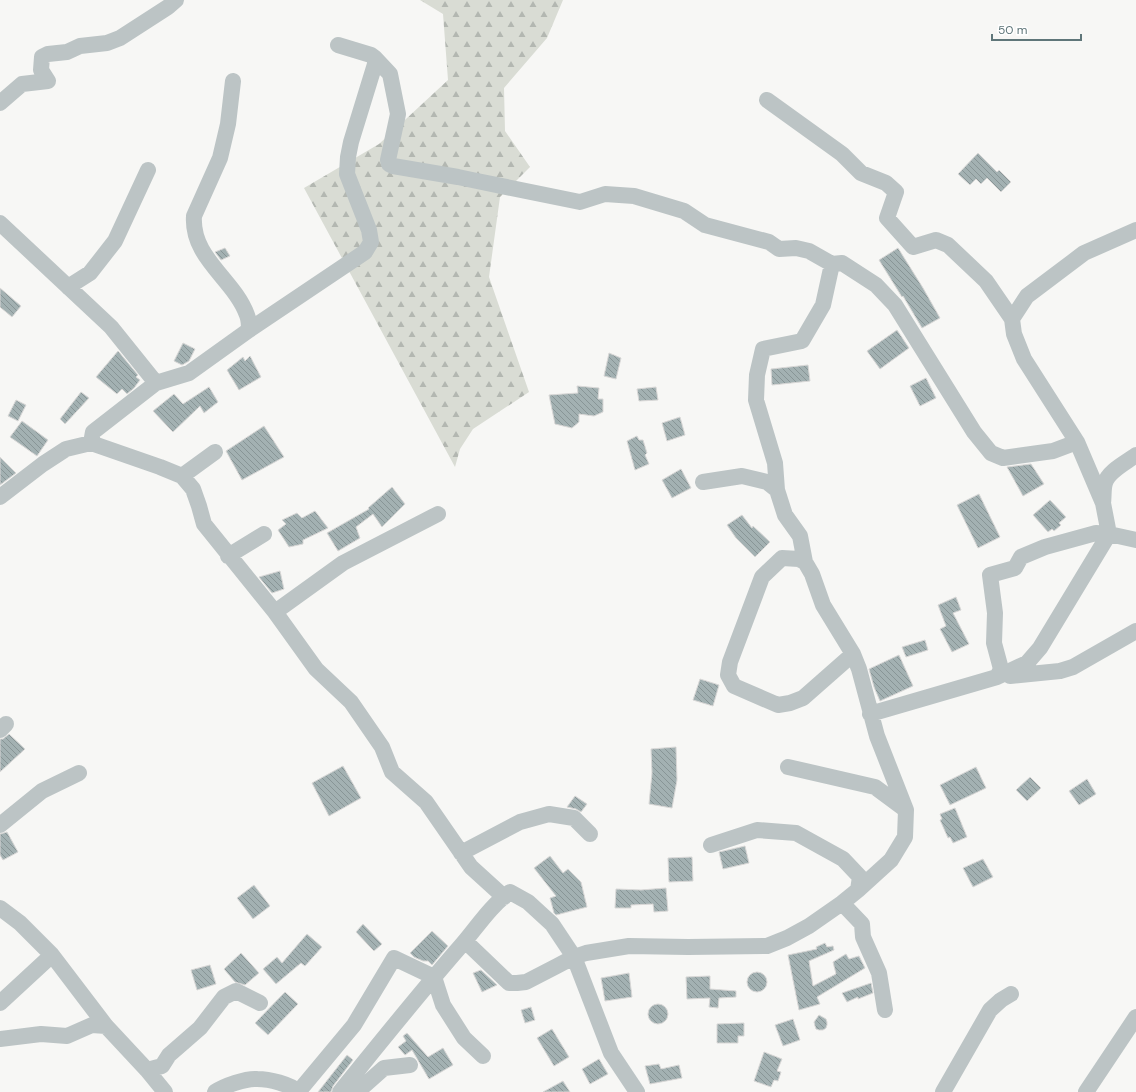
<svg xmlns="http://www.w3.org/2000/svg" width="1136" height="1092" font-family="'DM Sans',sans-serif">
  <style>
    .forest { fill: url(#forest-firs) }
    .building { fill: url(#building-back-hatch); stroke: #d9d8d7 }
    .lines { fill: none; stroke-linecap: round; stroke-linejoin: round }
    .minor { stroke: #bcc4c5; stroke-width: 16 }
  </style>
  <defs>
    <pattern id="forest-firs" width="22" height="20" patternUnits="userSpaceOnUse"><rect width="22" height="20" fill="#d9dcd4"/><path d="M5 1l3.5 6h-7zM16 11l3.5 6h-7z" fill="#b3b7b1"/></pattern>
    <pattern id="building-back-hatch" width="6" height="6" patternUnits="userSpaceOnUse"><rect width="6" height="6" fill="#a3b1b2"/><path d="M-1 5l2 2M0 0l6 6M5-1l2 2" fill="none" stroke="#889596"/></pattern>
  </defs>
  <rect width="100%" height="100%" fill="#f7f7f5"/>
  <path class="forest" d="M420,0H563L547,38L504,88L505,131L530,167L500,197L489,277L529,392L473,429L460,449L455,467L304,188L379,144L448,80L443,14Z"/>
  <path class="building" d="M978,153L997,172L999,170L1011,182L1001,192L987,178L981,184L976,179L970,185L958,174Z
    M225,248L230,256L221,260L215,252Z
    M898,248L923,288L940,318L922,328L903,296L902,297L879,260Z
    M0,288L21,306L12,317L0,307Z
    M897,330L909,348L880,369L867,351Z
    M183,343L195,349L189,361L182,365L174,361Z
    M118,351L138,375L136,377L140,380L134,388L127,394L122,389L117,394L96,377Z
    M609,353L621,358L616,379L604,376Z
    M250,356L261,377L239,390L227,370L243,357L245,361Z
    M808,365L810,381L772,385L771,369Z
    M926,378L936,398L920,406L910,386Z
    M577,386L599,388L598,399H603V412L594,416L579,414V422L572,428L555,424L549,395L578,393Z
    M209,387L218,402L204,413L200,406L173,432L153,411L174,394L183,404Z
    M656,387L658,400L639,401L637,389Z
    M81,392L89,398L65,424L60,419Z
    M16,400L26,405L18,421L8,416Z
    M680,417L685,435L667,441L662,423Z
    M22,421L48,440L37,456L10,437Z
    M264,426L284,457L242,480L226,451Z
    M637,436L639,440H643L647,453L645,455L649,464L635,470L627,441Z
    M0,457L16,473L0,485Z
    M1031,464L1044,484L1023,496L1007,467Z
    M681,469L691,488L672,498L662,480Z
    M392,487L405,504L382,527L373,514L356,527L360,538L338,551L327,533L369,509L368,508Z
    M979,494L1000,537L978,548L957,505Z
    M1050,500L1066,517L1059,523L1061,525L1054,531L1052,529L1048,532L1033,515Z
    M315,511L328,528L303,540V544L289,547L278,530L286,524L282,520L297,513L302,518Z
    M742,515L752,528L753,526L770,542L755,557L736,538L727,525Z
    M280,571L284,589L272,593L259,577Z
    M956,597L961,610L953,613L969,644L952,652L940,629L946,626L938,605Z
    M925,640L928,650L906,657L902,647Z
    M899,655L913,686L880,701L874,687L869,669Z
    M700,679L719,685L713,706L693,700Z
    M9,734L25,749L0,772V739H3Z
    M676,747L677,780L672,808L649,804L652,773L651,749Z
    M343,766L361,798L329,816L312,783Z
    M976,767L986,788L950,805L940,785Z
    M1030,777L1041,788L1027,801L1016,790Z
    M1087,779L1096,794L1079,805L1069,791Z
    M575,796L587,804L581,812L576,809L567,807Z
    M955,808L967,837L953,843L950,837L948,838L940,820L942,819L940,814Z
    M7,832L18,852L3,860L0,855V834Z
    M745,846L749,863L723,869L719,852Z
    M550,856L563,873L568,869L581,882L587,907L556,915L554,913L550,898L556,896L534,868Z
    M692,857L693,881L669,882L668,858Z
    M983,859L993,877L973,887L963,868Z
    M254,885L270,906L253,919L237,898Z
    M666,888L668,911L654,912L653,904L631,905V908H615L616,889L641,890Z
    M363,924L382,944L374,951L356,932Z
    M432,931L448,946L432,965L428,961H423L414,957L410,953Z
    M307,934L322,947L305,966L301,963L276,984L263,969L277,957L282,963Z
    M825,943L827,947L833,946L834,950L809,961L813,986L836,974L833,962L846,954L849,959L859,956L865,968L817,997L820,1004L799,1010L788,955L817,949L816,947Z
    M241,953L259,973L245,985L235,982L224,969Z
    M210,965L216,984L197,990L191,970Z
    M481,970L497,985L482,992L473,973Z
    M747 982a10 10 0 1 1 20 0a10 10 0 1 1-20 0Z
    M629,973L632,997L605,1001L601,978Z
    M710,976V989L736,991V997L719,998L718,1008L709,1007L710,998L687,999L686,977Z
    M871,983L873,993L858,999V997L847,1002L842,993Z
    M285,992L298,1004L268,1035L255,1023Z
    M648 1014a10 10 0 1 1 20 0a10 10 0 1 1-20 0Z
    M531,1007L535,1020L525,1023L521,1010Z
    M819,1015L826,1019L827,1022V1025L826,1028L823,1030H819L816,1029L815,1026L814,1022Z
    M793,1019L800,1040L783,1046L775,1025Z
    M744,1023V1036H738V1043H717V1024Z
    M552,1029L569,1057L554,1066L537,1038Z
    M407,1033L428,1057L443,1048L453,1065L429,1079L412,1050L405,1055L398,1047L406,1041L403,1036Z
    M764,1052L782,1059L777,1071L781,1072L778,1081L774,1080L771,1087L754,1081Z
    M347,1055L353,1060L333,1086L331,1092H318Z
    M599,1059L608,1074L590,1084L582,1069Z
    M659,1064L661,1069L679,1065L682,1078L650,1084L645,1066Z
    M563,1081L570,1092H543Z"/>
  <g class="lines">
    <path class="minor" d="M338,45L371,55L375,58L390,74L398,114L388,160L389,164L393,166L458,177L477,181L580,202L605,194L634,196L684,211L705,225L769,242L779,249L796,248L809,251L832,264L823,305L802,341L763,349L757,375L756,400L775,463L777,490L785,515L800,536L805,562
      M767,100L842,154L861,173L886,183L896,192L887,218L913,247L936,240L948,245L986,281L1012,319L1014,334L1024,359L1077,442L1103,503L1109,534L1136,540
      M0,103L22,84L48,81L41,70L42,57L48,54L67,52L80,46L107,43L120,38L168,7L176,0
      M0,223L111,327L156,383L189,373L249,330C249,325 249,320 247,315C234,279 191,258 194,216L220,158L228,124L233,81
      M832,264L842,263L876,285L895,305L974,432L991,453L1003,458L1053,451L1077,442
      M68,287L90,273L115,241L148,170
      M1012,319L1027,296L1084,253L1136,230
      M249,330L365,252L371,242L369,230L347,174L348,157L351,142L375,64V58
      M91,443L93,432L156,383
      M182,476L215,452
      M703,482L742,476L767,482L777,490
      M0,497L43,464L66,449L91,443L160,467L182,476L193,489L199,506L204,524L275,612L316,669L351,702L382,747L392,772L426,802L471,867L504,897
      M1103,503C1104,497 1103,489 1105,483C1108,471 1127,462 1136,455
      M228,556L264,534
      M275,612L343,563L438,514
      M1010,676L1060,671L1073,667L1136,631
      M870,714L997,677L1027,663L1040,648L1109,534L1096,533L1045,547L1021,557L1015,568L990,575L995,613L994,643L1001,669L997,677
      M0,730L6,724
      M788,767L875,787L906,810
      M0,825L42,791L79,773
      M711,845L757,830L796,833L843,859L860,877L858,890
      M461,853L520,822L549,814L574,818L590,834
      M842,903L862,924L863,937L879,973L885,1010
      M0,908L20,923L52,955L106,1026L147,1070L165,1092
      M465,941L509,983H517L526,982L557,966L574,957L586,953L629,946L688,947L767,946L787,938L809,926L842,903L858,890L891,860L905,837L906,810L877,736L859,669L853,654L823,605L812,574L805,562L799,559L782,558L762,577L730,662L728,675L734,686L778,705L790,703L803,698L853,654
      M0,1003L52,955
      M0,1039L41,1034L67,1036L92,1025L106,1026
      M147,1070L162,1066L169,1055L200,1028L224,997L236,991L260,1003
      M299,1091L354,1025L394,958L434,977L443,1005L464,1038L483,1056
      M215,1092C224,1086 246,1078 257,1079C270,1079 289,1084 299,1092
      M340,1092C379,1044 418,995 459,948C476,929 489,907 510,892L528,902L552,924L574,957L611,1053L637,1092
      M357,1092L384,1068L410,1065
      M943,1092L990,1010L1001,1000L1011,994
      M1086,1092L1136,1017"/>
  </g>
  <path d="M992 34v6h89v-6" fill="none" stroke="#5f7679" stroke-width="2"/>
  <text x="998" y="34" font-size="12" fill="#5f7679" stroke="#ffffff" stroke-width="3" paint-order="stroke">50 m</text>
</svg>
